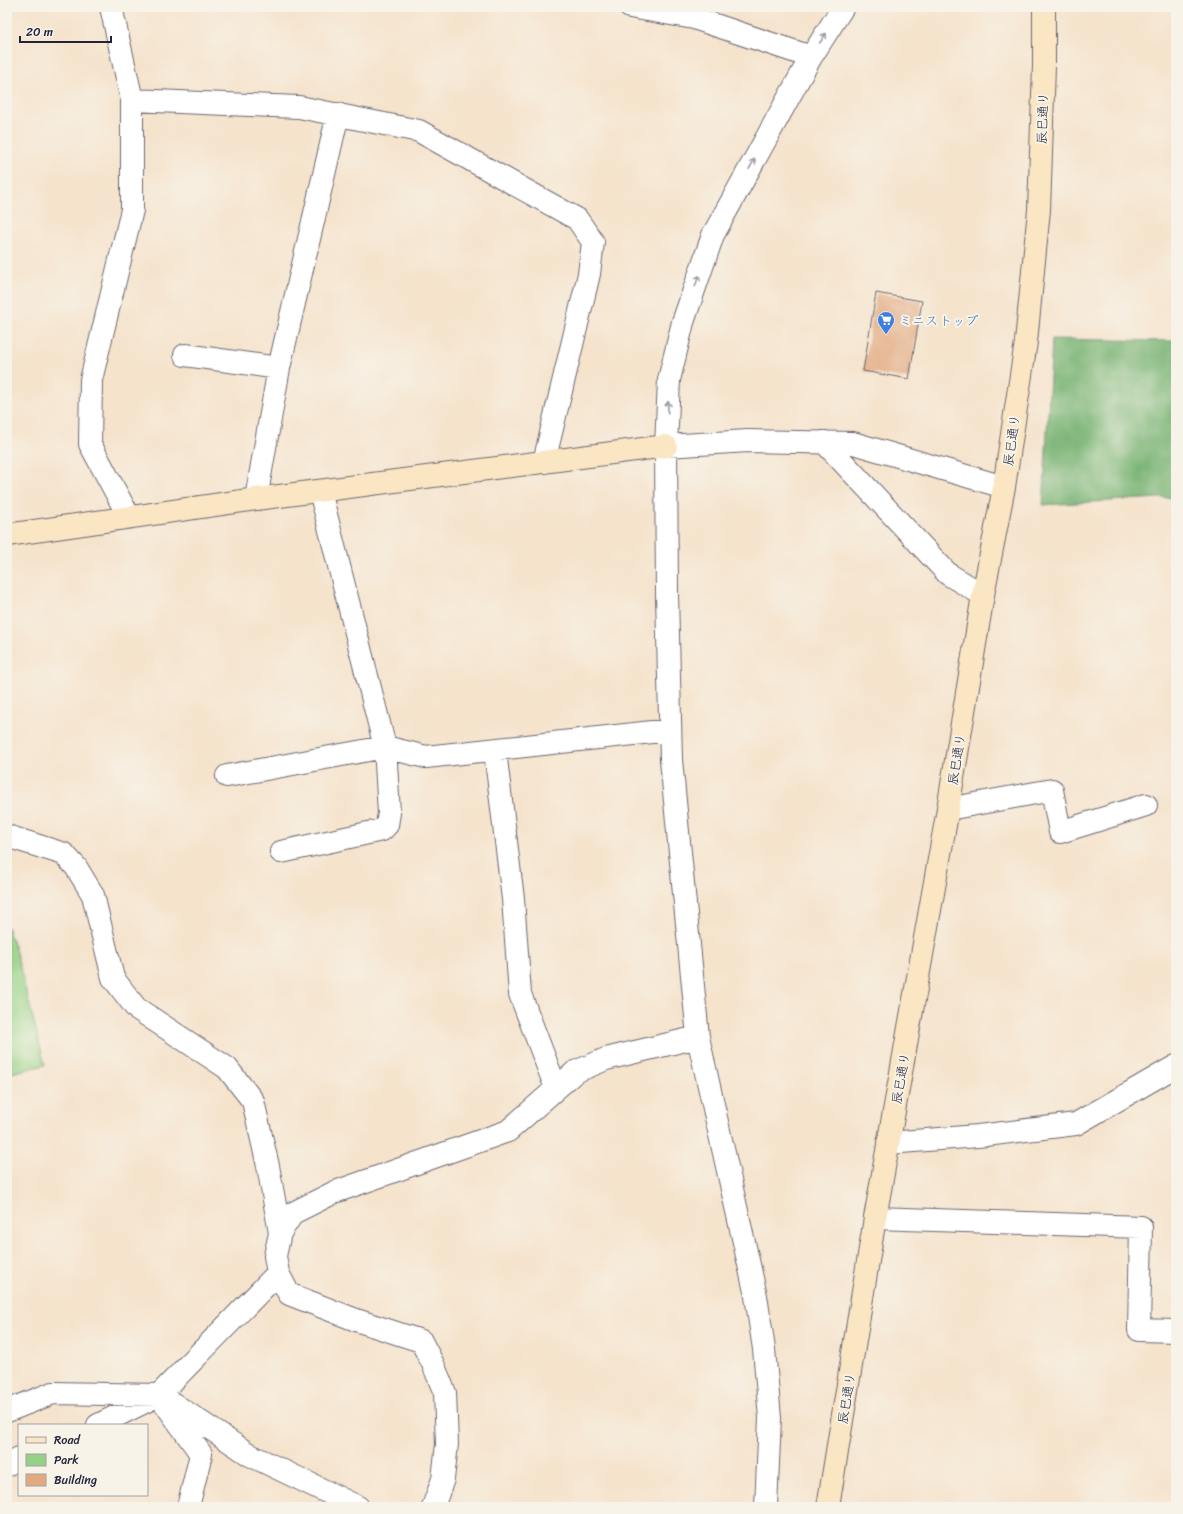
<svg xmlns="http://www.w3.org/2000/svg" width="1183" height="1514" font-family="Sriracha,'Klee One',sans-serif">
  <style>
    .green { fill: #95d186; stroke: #5c7a60 }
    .forest { fill: #78b373; stroke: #4d6a57 }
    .building { fill: #e3aa82 }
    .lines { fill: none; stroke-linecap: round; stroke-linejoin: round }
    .street-casing { stroke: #6c666e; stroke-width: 24 }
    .secondary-casing { stroke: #6c666e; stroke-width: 24 }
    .street { stroke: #fff; stroke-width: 22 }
    .secondary { stroke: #fbe6c4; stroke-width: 22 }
    .oneway { stroke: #9c9ca7 }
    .labels { text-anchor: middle; stroke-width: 4; stroke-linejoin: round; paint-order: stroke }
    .street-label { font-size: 13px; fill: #22223b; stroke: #f7f3e8 }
    .shop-label { font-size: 13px; fill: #366cbe; stroke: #f7f3e8; text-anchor: start }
  </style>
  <rect width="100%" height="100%" fill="#f7f3e8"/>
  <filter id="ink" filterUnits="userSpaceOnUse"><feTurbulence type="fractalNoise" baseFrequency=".025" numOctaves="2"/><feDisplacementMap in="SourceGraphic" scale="8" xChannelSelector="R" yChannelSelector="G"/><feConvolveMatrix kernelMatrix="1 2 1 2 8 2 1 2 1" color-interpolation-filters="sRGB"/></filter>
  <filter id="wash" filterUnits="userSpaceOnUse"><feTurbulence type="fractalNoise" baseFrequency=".012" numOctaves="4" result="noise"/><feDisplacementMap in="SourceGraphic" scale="16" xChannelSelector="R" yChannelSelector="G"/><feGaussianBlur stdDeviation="0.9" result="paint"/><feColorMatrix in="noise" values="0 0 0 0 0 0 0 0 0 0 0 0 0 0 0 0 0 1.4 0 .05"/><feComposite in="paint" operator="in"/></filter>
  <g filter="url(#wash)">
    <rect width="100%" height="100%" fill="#f5e3cc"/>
    <path class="green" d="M7,927L16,952L45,1065L7,1074Z"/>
    <path class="forest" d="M1052,339L1176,341V497L1043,505Z"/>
    <g id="blocks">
      <path class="building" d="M876,293L922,301L909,379L863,371Z"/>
    </g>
  </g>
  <g filter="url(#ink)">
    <use href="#blocks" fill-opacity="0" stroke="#6c666e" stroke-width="1"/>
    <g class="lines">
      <defs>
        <path id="street" d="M111,7L132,100V210L91,380L90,444L129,517
          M630,7L694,18L811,57
          M132,100L299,107L419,131L577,219L593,242L589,274L544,462
          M185,355L279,368
          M824,442L948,574L983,595
          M666,446L748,441L853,443L1004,487
          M320,491L385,747L426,757L670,730
          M256,499L279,368L338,114
          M495,751L513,899L520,994L556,1088
          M227,776L385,747L389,813L387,825L382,830L281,852
          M948,809L1052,790L1060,832L1146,805
          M7,836L64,854L76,867L93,895L113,978L136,1008L227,1068L253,1101L268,1166L280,1233
          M888,1143L978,1136L1076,1124L1176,1066
          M875,1218L1141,1227L1139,1330L1176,1331
          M169,1401L250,1455L358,1507
          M7,1411L53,1393L159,1395L201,1454L188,1507
          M98,1425L159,1395L278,1273
          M7,1465L19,1458
          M433,1507L443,1479L447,1444L445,1393L433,1364L421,1341L356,1320L289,1294L278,1273L275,1256L280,1233L293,1213L335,1192L508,1131L575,1072L606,1059L698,1037
          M766,1507L770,1418L764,1349L756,1296L698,1037L671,760L667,594L666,446L669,380L683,322L713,235L811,57L843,7"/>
        <path id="secondary" d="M7,535L256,499L666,446
          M828,1507L875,1218L948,809L983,595L1004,487L1026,342L1039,210L1044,66V7"/>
      </defs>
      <use href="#street" class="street-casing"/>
      <use href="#secondary" class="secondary-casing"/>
      <use href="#street" class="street"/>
      <use href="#secondary" class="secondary"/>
    </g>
    <defs><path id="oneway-shaft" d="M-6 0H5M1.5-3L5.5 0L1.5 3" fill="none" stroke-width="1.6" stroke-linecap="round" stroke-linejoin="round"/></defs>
    <g class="oneway">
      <use href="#oneway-shaft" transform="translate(823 38) rotate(-57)"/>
      <use href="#oneway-shaft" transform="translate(752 164) rotate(-61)"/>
      <use href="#oneway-shaft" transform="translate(697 281) rotate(-71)"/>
      <use href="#oneway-shaft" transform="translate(668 407) rotate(-87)"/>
    </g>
  </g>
  <defs>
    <symbol id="supermarket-pin" viewBox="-11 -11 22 30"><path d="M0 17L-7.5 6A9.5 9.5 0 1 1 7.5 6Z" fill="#3f7fe0" stroke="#f7f3e8"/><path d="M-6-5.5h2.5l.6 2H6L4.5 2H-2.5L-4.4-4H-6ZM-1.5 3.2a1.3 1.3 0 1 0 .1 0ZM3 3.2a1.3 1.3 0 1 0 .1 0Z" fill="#fff"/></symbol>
  </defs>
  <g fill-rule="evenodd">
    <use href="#supermarket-pin" x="876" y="310" width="20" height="27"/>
  </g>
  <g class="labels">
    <g class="street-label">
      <text transform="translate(1042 118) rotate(-88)" y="5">辰巳通り</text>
      <text transform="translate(1011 440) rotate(-82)" y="5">辰巳通り</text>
      <text transform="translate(956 759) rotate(-81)" y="5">辰巳通り</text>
      <text transform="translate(900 1078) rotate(-80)" y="5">辰巳通り</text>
      <text transform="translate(846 1398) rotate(-81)" y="5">辰巳通り</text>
    </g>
    <g class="shop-label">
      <text x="899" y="325">ミニストップ</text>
    </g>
  </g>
  <rect width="1183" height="1514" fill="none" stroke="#f7f3e8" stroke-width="24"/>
  <rect x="18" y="1424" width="130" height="72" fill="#f7f3e8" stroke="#a29fa3"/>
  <rect x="26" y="1437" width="20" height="6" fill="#fbe6c4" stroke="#a29fa3"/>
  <text x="54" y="1444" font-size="12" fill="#22223b">Road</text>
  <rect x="26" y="1454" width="20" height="12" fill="#95d186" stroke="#a29fa3"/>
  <text x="54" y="1464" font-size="12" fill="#22223b">Park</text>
  <rect x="26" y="1474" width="20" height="12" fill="#e3aa82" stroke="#a29fa3"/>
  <text x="54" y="1484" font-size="12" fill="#22223b">Building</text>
  <path d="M20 36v6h91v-6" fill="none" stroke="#22223b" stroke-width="2"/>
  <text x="26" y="36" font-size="12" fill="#22223b" stroke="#f7f3e8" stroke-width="3" paint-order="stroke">20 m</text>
</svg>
